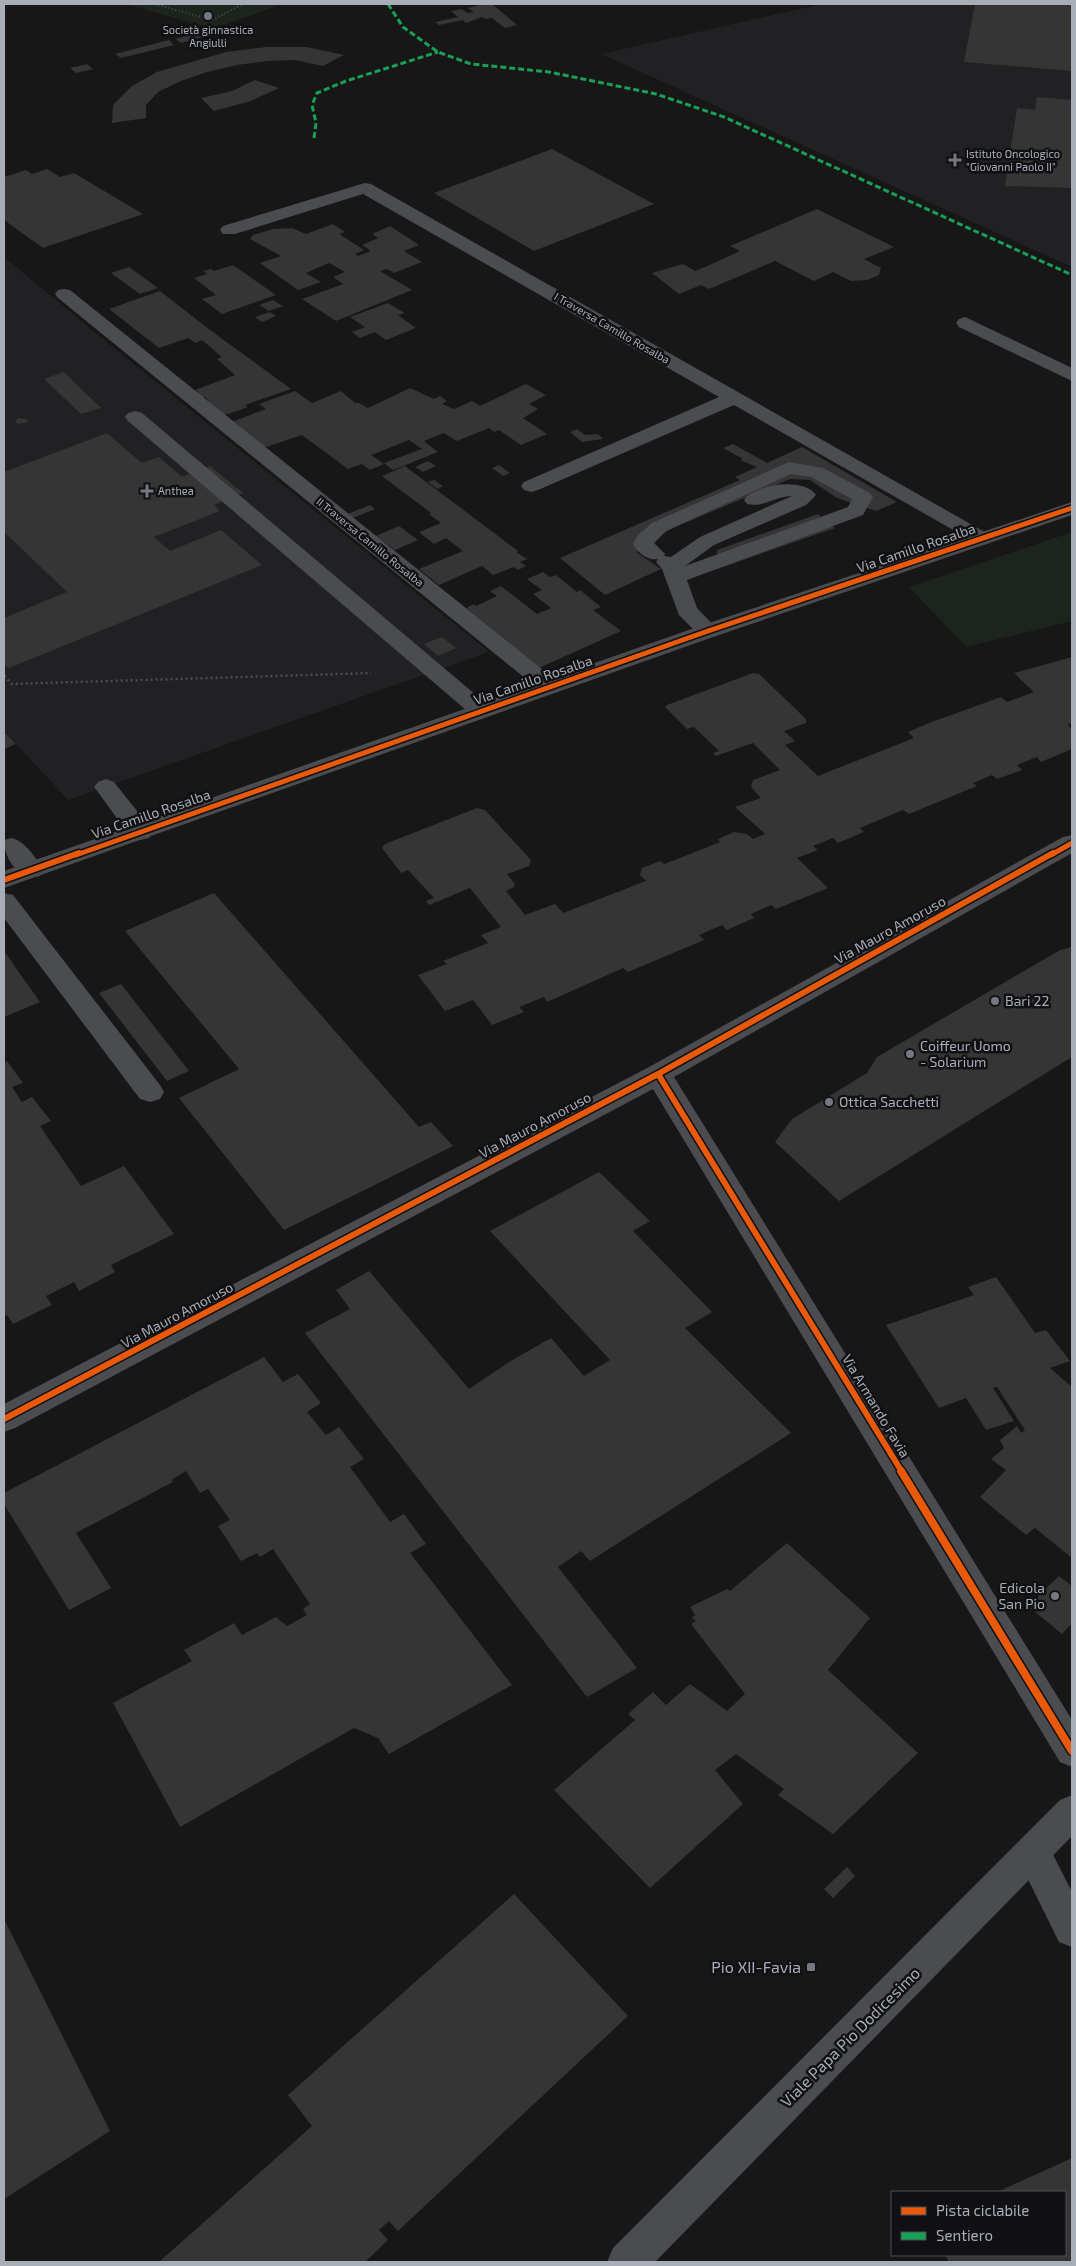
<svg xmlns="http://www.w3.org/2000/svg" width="1076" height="2266" font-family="'Exo 2',sans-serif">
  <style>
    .built { fill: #212123 }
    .green { fill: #1d241e }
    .building { fill: #353536 }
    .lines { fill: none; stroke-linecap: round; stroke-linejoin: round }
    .path-far1 { stroke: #4d4e52; stroke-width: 2; stroke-dasharray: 1 2.5; stroke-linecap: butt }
    .path { stroke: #4d4e52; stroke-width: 2.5; stroke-dasharray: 2 3; stroke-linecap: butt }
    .service { fill: #4b4c50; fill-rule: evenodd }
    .minor { fill: #4b4c50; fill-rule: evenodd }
    .tertiary { fill: #4b4c50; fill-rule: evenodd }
    .quiet { stroke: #1a9f57; stroke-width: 3; stroke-dasharray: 6 3; stroke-linecap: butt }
    .cycleway-far2-casing { stroke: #111113; stroke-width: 8 }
    .cycleway-far1-casing { stroke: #111113; stroke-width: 9 }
    .cycleway-casing { stroke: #111113; stroke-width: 11 }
    .cycleway-far2 { stroke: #e8590c; stroke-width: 5 }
    .cycleway-far1 { stroke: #e8590c; stroke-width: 6 }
    .cycleway { stroke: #e8590c; stroke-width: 8 }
    .poi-dot { fill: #757880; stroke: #111113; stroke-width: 2 }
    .labels { text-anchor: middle; stroke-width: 5; stroke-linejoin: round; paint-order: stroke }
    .far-poi-label { font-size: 11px; fill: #a8adb8; stroke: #111113; text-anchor: start }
    .far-street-label { font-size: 11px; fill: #a8adb8; stroke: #111113 }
    .street-label { font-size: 14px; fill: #a8adb8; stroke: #111113 }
    .poi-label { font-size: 14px; fill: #a8adb8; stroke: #111113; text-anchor: start }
    .near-poi-label { font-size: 16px; fill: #a8adb8; stroke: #111113; text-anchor: end }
    .near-street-label { font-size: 16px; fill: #a8adb8; stroke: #111113 }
  </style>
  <rect width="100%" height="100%" fill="#171717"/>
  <path class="built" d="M822,4H1072V267L601,54Z
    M4,257L92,330L489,652L68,800L4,731Z"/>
  <path class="green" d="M126,4H282L213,29Z
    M1072,532V621L966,647L909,587Z"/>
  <path class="building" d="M484,4H492L517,25L505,28L492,18L486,19L482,17L466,23L463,20L439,25L435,22L458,17L451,11L462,9L467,13L474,12L468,8Z
    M975,4H1072V71L964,62Z
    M200,32L207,36L181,43L175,39Z
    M169,40L174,45L121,58L115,54Z
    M267,47H307L344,55L323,66L295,60L268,61L237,65L207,72L181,81L158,92L146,105V118L112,123L113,105L132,86L157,72L226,52Z
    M87,64L93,69L76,73L70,68Z
    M255,80L279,88L251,101L214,111L201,98L232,91Z
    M1037,97L1072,100V188L1005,186L1017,108L1035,110Z
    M552,149L654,204L534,251L434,193Z
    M47,169L60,177L74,173L143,214L43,248L4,220V177L26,170L32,174Z
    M817,209L894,247L864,259L881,268L879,275L867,280L851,281L833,272L814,281L775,261L709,289L701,285L679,294L652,273L683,264L695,271L712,264L740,251L730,246Z
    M333,224L345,232L339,234L364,250L355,254L358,256L371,251L362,245L378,238L372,234L390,226L419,245L404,251L422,262L394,273L387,269L380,271L412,290L336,321L302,299L343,284L333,277L345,272L329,263L306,273L321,282L298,290L260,263L281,256L250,239L253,235L273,229L292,228L306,234Z
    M233,265L276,295L222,314L202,299L216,295L194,278L207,274L203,271L211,269L214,271Z
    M129,267L158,288L140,294L111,273Z
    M160,291L210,330L291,389L245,405L248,407L219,417L206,401H209L205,397L199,399L192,394L198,392L195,390L235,375L217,359L222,357L202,340L196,343L188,338L159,348L109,309Z
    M273,300L283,306L269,311L259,305Z
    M388,303L405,313L398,315L416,328L386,340L375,332L360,338L352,332L365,327L350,317Z
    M270,312L276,316L262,322L255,317Z
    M64,372L101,408L81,414L44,379Z
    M526,384L546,395L529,404L538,409L523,418L547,434L521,445L499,430L494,432L489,428L457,441L444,433L424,441L438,452L393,470L384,463L422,449L409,440L371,455L384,464L370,470L362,464L348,469L302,435L260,449L229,423L266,409L259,404L295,391L312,403L341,391L355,403H359L368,408L410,388L434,399L440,396L447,401L442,404L454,409L472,401L480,406Z
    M18,418L27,419L28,422L18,424L15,421Z
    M577,429L585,435L598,434L603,439L582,442L570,432Z
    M107,433L142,463L159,457L182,477L210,466L243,493L214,505L220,511L154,537L170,551L221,530L262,565L9,668L4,664V618L67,592L4,532V472Z
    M733,444L767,463L802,447L897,502L876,511L837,498L810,480L790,479L675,527L652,539L646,548L636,552L661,569L605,595L560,558L740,480L735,477L757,467L740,460L743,459L723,448Z
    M428,461L436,466L423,472L415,467Z
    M499,465L510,473L503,476L492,468Z
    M405,466L518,551L516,552L527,559L520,562L526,566L518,570L514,567L493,575L482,566L439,585L419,569L463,551L446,538L434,544L419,532L441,523L429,514L431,513L382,476Z
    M434,480L443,486L437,489L428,482Z
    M370,505L375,509L350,519L345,515Z
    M818,514L835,528L717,569V550Z
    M399,526L418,540L395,550L376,536Z
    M543,572L550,577L556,575L577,592L580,590L601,607L593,610L621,631L539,668L466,608L474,604L476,606L497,596L490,591L501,586L537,614L551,608L533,594L542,590L527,579Z
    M442,637L456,648L438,656L424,644Z
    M1072,657V723L1068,724L1072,730V749L1041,762L1037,757L1017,765L1022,770L997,779L992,775L973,783L977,786L909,814L903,810L860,828L864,832L838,843L833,838L813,846L818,850L797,858L828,888L776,909L771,905L751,914L754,918L727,930L722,925L699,935L704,940L628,972L623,968L547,1002L544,997L519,1007L524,1012L492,1025L473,1000L445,1011L418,975L447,964L443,961L488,943L481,935L501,927L470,888L429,905L426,901L434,898L408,870L401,873L382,848L385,844L477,808L485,810L531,860L529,866L507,874L515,884L514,887L506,891L525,915L555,904L563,913L646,881L640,875L642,868L660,861L664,864L680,858L720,842L718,839L734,832L747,834L753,839L765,834L735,807L761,798L751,787L753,780L780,770L753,743L716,756L713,753L719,751L694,727L687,729L665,707L667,705L753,673L759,674L806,719V723L784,731L795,741L785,745L818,776L914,738L908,732L929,723L1001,697L1007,702L1034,692L1014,673Z
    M4,732L16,744L4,749Z
    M214,893L419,1127L431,1122L453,1146L284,1230L179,1098L239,1069L125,931Z
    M1072,947V1057L839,1201L775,1142L792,1119L867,1073L877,1057L1060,950Z
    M4,951L40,1002L4,1017Z
    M121,984L189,1071L167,1081L99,993Z
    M7,1061L23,1083L12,1087L22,1102L32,1097L51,1121L40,1126L81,1186L124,1166L174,1234L111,1265L115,1272L79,1291L74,1282L46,1296L52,1305L13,1324L7,1315L4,1317V1063Z
    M599,1172L650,1221L633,1231L712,1312L685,1328L791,1433L590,1561L581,1551L558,1567L637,1668L587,1697L305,1333L350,1309L336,1290L369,1271L469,1389L509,1362L551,1338L584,1376L610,1360L490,1231Z
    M996,1277L1035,1333L1046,1330L1070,1361L1050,1368L1072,1387V1558L1035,1528L1026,1535L980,1497L1006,1470L991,1459L1004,1448L1000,1440L1017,1426L1021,1433L1025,1430L997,1387L993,1388L1014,1421L986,1430L966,1398L939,1408L886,1325L974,1295L968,1287Z
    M264,1357L283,1382L298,1374L321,1403L307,1412L326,1435L339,1427L364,1459L350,1467L390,1522L404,1514L426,1544L410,1553L512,1685L389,1754L378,1738L354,1728L180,1827L113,1703L192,1661L184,1650L234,1623L242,1635L276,1617L287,1626L307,1615L303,1609L310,1604L273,1549L260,1557L257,1553L241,1561L218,1526L230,1520L208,1489L200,1493L186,1471L171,1480L173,1482L76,1533L111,1588L69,1610L4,1504V1493Z
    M787,1543L870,1618L828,1670L918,1753L833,1834L778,1795L784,1789L736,1754L715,1770L743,1804L650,1888L554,1790L635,1720L628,1714L653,1692L666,1705L690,1684L727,1711L745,1694L691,1624L696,1621L692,1618L695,1615L690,1607L727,1589L730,1591Z
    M1059,1576L1072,1586V1623L1062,1634L1028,1606Z
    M847,1867L855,1876L833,1898L824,1889Z
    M514,1894L628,2016L398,2231L389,2221L379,2230L388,2240L365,2262H159L312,2126L288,2095Z
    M4,1919L110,2131L4,2199Z
    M1072,2158V2262H949L945,2255H1065V2192H997Z"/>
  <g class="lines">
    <path class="path-far1" d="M155,4L212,20L243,4"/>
    <path class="path" d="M4,676L12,684L371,673"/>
    <path class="service" d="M365,183L371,184L990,535L993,539L990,543L983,545L976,543L734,405L538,490L531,492L524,490L521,486L524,482L719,397L363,194L235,234H223L220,230L223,226Z
      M64,289L70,290L558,682L561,687L558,692L550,694L542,692L58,298L55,294L58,290Z
      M965,317L1072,368V381L959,327L956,323L959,319Z
      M135,411L142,413L489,706L492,711L489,716L481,718L473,716L128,421L125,417L128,413Z
      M789,462L823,468L870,493L873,497L863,515L687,580L697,608L719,631L716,636L708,638L700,636L679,615L662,569L656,562L658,559C648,561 638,553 633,544L638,535L652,523ZM791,474L811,477L852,499L848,507L685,566L714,545L806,505L816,495C804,477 755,484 744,500L747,504C763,508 776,496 792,496L700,537L671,557L664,556L665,554L654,543L666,531Z
      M106,779L114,782L149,826L152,832L149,838L140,840L131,838L98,792L94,787L98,782Z
      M12,838C26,842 36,858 43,870L40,876C19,881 4,859 4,840Z
      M4,893L13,895L160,1085L164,1092L160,1099L150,1102L140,1099L4,918Z"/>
    <path class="minor" d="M1072,835V853L674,1077L1072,1720V1767L1060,1762L653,1089L15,1428L4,1432V1404L649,1067L1063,837Z
      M1033,1836L1046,1841L1072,1892V1947L1059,1942L1015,1853L1020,1841Z"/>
    <path class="tertiary" d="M1072,502V515L716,636L4,888V871L700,626Z
      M1072,1795V1836L655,2262H607L613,2248L1060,1800Z"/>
    <path class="quiet" d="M388,4L403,27L438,52L471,64L549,72L656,94L724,117L1072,275
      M314,138L316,123L312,105L317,93L346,81L438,52"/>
    <defs>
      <path id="cycleway-far2" d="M76,855L708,631L1072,508
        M1051,855L1072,843"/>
      <path id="cycleway-far1" d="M4,880L79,853
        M658,1074L902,1472
        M4,1419L658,1074L1053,853"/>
      <path id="cycleway" d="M901,1471L1072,1751"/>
    </defs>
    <use href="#cycleway-far2" class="cycleway-far2-casing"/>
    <use href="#cycleway-far1" class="cycleway-far1-casing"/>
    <use href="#cycleway" class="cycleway-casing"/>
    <use href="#cycleway-far2" class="cycleway-far2"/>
    <use href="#cycleway-far1" class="cycleway-far1"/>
    <use href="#cycleway" class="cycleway"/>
  </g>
  <g class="poi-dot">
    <circle cx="208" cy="16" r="5"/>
    <path d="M952.5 152.5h5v5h5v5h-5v5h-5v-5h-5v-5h5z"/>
    <path d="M144.5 483.5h5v5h5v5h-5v5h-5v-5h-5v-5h5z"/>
    <circle cx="995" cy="1001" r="5"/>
    <circle cx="910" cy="1054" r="5"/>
    <circle cx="829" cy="1102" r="5"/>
    <circle cx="1055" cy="1596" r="5"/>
    <rect x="806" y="1962" width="10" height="10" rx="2.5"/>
  </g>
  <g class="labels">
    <g class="far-poi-label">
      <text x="208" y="34" text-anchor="middle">Società ginnastica<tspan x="208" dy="13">Angiulli</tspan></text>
      <text x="966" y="158">Istituto Oncologico<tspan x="966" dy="13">"Giovanni Paolo II"</tspan></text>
      <text x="158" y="495">Anthea</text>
    </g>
    <g class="far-street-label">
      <text transform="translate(612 328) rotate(30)" y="4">I Traversa Camillo Rosalba</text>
      <text transform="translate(370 542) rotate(39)" y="4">II Traversa Camillo Rosalba</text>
    </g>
    <g class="street-label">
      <text transform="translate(916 548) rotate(-19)" y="5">Via Camillo Rosalba</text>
      <text transform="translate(533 680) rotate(-19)" y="5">Via Camillo Rosalba</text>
      <text transform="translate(151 814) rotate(-19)" y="5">Via Camillo Rosalba</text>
      <text transform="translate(890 930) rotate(-29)" y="5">Via Mauro Amoruso</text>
      <text transform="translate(535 1125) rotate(-28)" y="5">Via Mauro Amoruso</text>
      <text transform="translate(177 1315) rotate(-28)" y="5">Via Mauro Amoruso</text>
      <text transform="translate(876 1406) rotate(59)" y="5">Via Armando Favia</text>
    </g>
    <g class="poi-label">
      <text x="1005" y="1006">Bari 22</text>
      <text x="920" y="1051">Coiffeur Uomo<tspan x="920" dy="16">- Solarium</tspan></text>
      <text x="839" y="1107">Ottica Sacchetti</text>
      <text x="1045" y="1593" text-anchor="end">Edicola<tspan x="1045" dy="16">San Pio</tspan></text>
    </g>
    <g class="near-poi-label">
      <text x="801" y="1973">Pio XII-Favia</text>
    </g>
    <g class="near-street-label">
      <text transform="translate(850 2037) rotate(-45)" y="6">Viale Papa Pio Dodicesimo</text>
    </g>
  </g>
  <rect width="1076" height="2266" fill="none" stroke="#a8adb8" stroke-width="10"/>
  <rect x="891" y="2191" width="175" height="65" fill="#111113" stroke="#4d4f55"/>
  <rect x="901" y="2207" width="25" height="8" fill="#e8590c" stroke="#4d4f55"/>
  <text x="936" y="2216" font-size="15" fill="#a8adb8">Pista ciclabile</text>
  <rect x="901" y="2232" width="25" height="8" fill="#1a9f57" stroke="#4d4f55"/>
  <text x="936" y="2241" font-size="15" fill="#a8adb8">Sentiero</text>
</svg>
